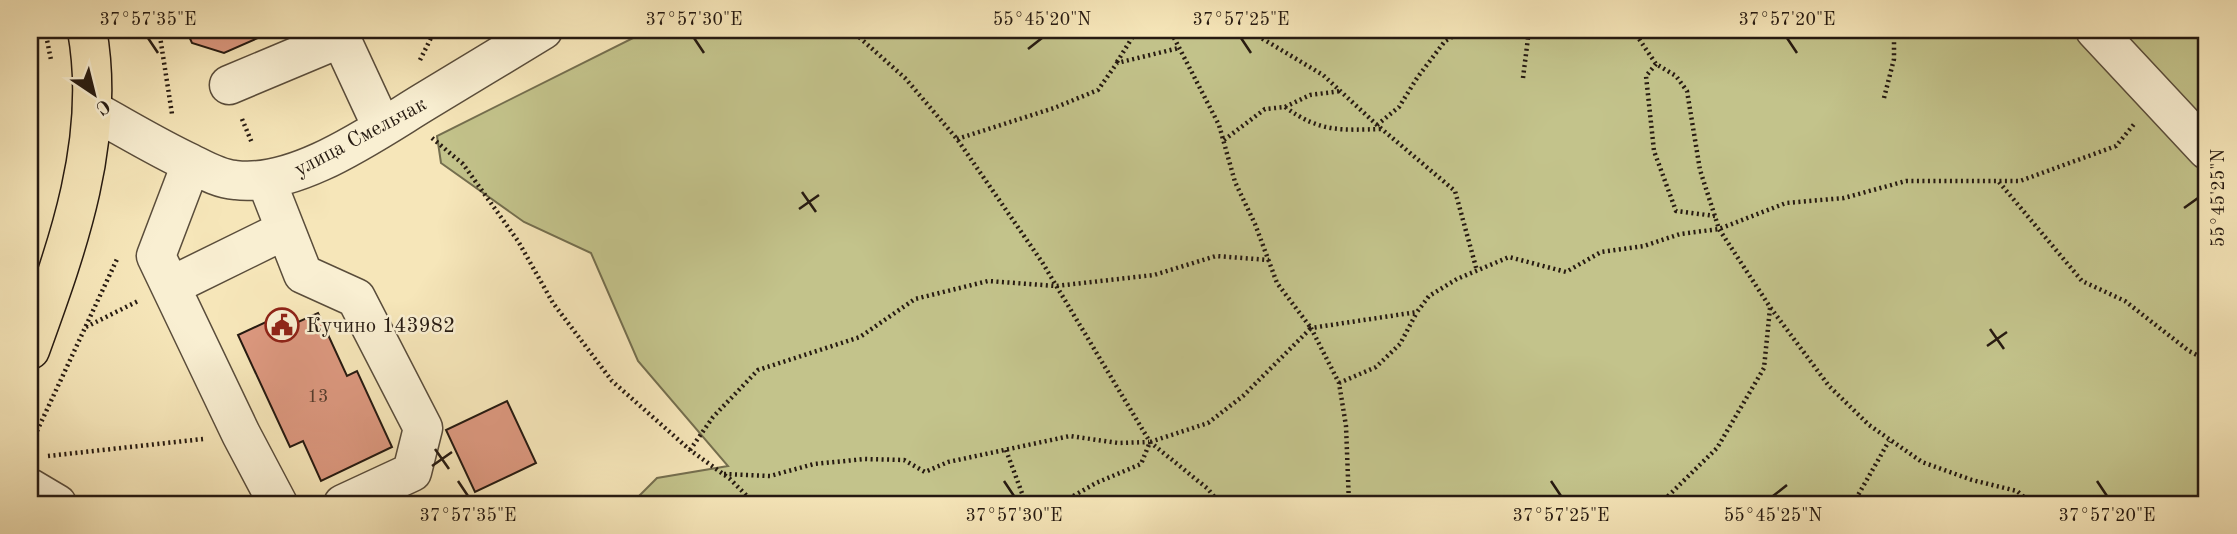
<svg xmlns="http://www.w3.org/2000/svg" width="2237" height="534" font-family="'Old Standard TT',serif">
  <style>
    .green { fill: #c3c38b; stroke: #746e4e; stroke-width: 2 }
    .building { fill: #dc987f; stroke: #261a11; stroke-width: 2 }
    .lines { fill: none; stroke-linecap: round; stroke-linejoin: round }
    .minor-casing { stroke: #5a4d3b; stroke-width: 41 }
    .major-casing { stroke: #261a11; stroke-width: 41 }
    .path { stroke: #261a11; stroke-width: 4.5; stroke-dasharray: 2 3.5; stroke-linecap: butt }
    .minor { stroke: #f9efd2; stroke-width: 38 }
    .major { stroke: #f6e6b9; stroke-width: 38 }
    .ticks { fill: none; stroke: #261a11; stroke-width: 2.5 }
    .labels { text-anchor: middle; stroke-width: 5; stroke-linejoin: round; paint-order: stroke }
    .number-label { font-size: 18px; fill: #543a2c }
    .street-label { font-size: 21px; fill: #261a11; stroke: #f9efd2 }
    .poi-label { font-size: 21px; fill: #261a11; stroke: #f9efd2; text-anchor: start }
    .neatline { fill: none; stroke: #261a11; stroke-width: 2.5 }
    .ticks-label { font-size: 18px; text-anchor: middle; fill: #261a11 }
  </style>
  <rect width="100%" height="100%" fill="#f6e6b9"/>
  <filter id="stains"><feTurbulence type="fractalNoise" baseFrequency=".00286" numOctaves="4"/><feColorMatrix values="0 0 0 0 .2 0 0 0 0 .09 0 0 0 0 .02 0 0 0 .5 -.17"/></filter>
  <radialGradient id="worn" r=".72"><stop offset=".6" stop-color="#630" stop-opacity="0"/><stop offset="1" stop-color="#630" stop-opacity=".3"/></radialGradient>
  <path class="green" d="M649,30H2207V504H631L657,478L728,466L638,361L591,253L524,222L441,163L437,136Z"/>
  <path class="building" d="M186,30H276L224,53L192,43Z
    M318,313L347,376L357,371L392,447L321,481L303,441L290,447L238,335L281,315L287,327Z
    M507,401L536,463L475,492L446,430Z"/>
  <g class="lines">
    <defs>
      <path id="minor" d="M337,30L382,127
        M2095,30L2207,150
        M229,85L341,38
        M92,110C125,128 156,147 190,163C204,170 219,179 235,180C296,188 373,133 424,102C464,78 503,54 543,30
        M191,164L156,256L241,434L278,504
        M266,180L303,274L356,298L423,428L412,472L343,504
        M171,286L285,230
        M30,488L57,504"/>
      <path id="major" d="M30,350C67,248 107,140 87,30"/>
    </defs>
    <use href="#minor" class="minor-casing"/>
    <use href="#major" class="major-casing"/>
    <path class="path" d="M45,30L51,60
      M159,30L172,114
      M851,30L905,78L957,139L1042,262L1150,442L1208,489L1220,504
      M1248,30L1323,75L1377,125L1455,191L1477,271
      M1633,30L1656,64L1676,76L1687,91L1700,170L1719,229L1770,307L1829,386L1869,425L1922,462L1972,480L2017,491L2032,504
      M420,60L435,30
      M1117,62L1137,30
      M1656,64L1646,76L1654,151L1676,211L1715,216
      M1523,78L1529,30
      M1884,98L1894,59V30
      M1285,107C1321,133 1341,130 1383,129
      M242,119L252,143
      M1377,125L1399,107L1417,78L1445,41L1464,30
      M432,138L463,164L518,241L553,303L612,381L690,450L730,479L755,504
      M957,139L1054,108L1098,90L1117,63L1179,48
      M1224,140L1265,109L1285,107L1310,95L1341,91
      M1999,182L2082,281L2125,301L2189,351L2207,360
      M86,327L138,301
      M1339,383L1376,367L1400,344L1417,312
      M30,446L118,257
      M690,450L713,417L758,370L860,337L915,299L988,281L1056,286L1154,275L1216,256L1269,260
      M1006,450L1026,504
      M48,456L203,439
      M724,474L770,476L814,464L865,459L904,460L925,472L948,462L1070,436L1118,443L1149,442
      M1059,504L1096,483L1141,464L1150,442L1208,423L1243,396L1311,328L1277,283L1255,224L1235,182L1219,125L1170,30
      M1349,504L1346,426L1339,383L1311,328L1417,312L1429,296L1457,279L1509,257L1566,272L1601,252L1644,246L1680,234L1719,229L1786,203L1844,198L1906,181H2020L2116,146L2135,123
      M1660,504L1717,448L1764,368L1770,308
      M1853,504L1889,441"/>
    <use href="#minor" class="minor"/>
    <use href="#major" class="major"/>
  </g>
  <path class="ticks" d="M148,38L158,53M694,38L704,53M1241,38L1251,53M1787,38L1797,53M1028,49L1042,38M802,192L816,212M2184,208L2198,198M799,209L819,195M1990,329L2004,349M1987,346L2007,332M435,449L449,469M432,466L452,452M458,481L468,496M1004,481L1014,496M1551,481L1561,496M2097,481L2107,496M1773,496L1787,485"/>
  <defs>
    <symbol id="civic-ring" viewBox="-11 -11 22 22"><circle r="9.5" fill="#f9efd2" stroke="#8f2418" stroke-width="1.5"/><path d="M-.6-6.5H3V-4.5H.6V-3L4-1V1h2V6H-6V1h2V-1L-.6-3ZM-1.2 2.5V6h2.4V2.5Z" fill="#8f2418"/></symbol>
  </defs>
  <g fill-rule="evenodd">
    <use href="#civic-ring" x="263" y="306" width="38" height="38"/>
  </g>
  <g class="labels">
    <g class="number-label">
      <text x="318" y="402">13</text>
    </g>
    <g class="street-label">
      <text transform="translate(360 136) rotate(-28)" y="7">улица Смельчак</text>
    </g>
    <g class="poi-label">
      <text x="306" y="332">Кучино 143982</text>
    </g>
  </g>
  <rect width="2237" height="534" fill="none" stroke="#f6e6b9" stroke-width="77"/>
  <g transform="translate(94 94) rotate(145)" stroke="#f9efd2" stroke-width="5" paint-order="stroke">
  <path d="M0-5L12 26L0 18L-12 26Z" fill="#261a11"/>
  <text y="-10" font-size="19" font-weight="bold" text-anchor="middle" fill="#261a11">С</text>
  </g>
  <rect x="38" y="38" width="2160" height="458" class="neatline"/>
  <g class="ticks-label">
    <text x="148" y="25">37°57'35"E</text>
    <text x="694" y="25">37°57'30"E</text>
    <text x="1042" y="25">55°45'20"N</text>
    <text x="1241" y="25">37°57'25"E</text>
    <text x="1787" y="25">37°57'20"E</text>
    <text transform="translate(2218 198) rotate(-90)" y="6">55°45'25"N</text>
    <text x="468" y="521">37°57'35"E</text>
    <text x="1014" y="521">37°57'30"E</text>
    <text x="1561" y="521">37°57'25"E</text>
    <text x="1773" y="521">55°45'25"N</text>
    <text x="2107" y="521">37°57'20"E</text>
  </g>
  <rect width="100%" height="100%" filter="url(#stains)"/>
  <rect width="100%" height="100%" fill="url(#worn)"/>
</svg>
